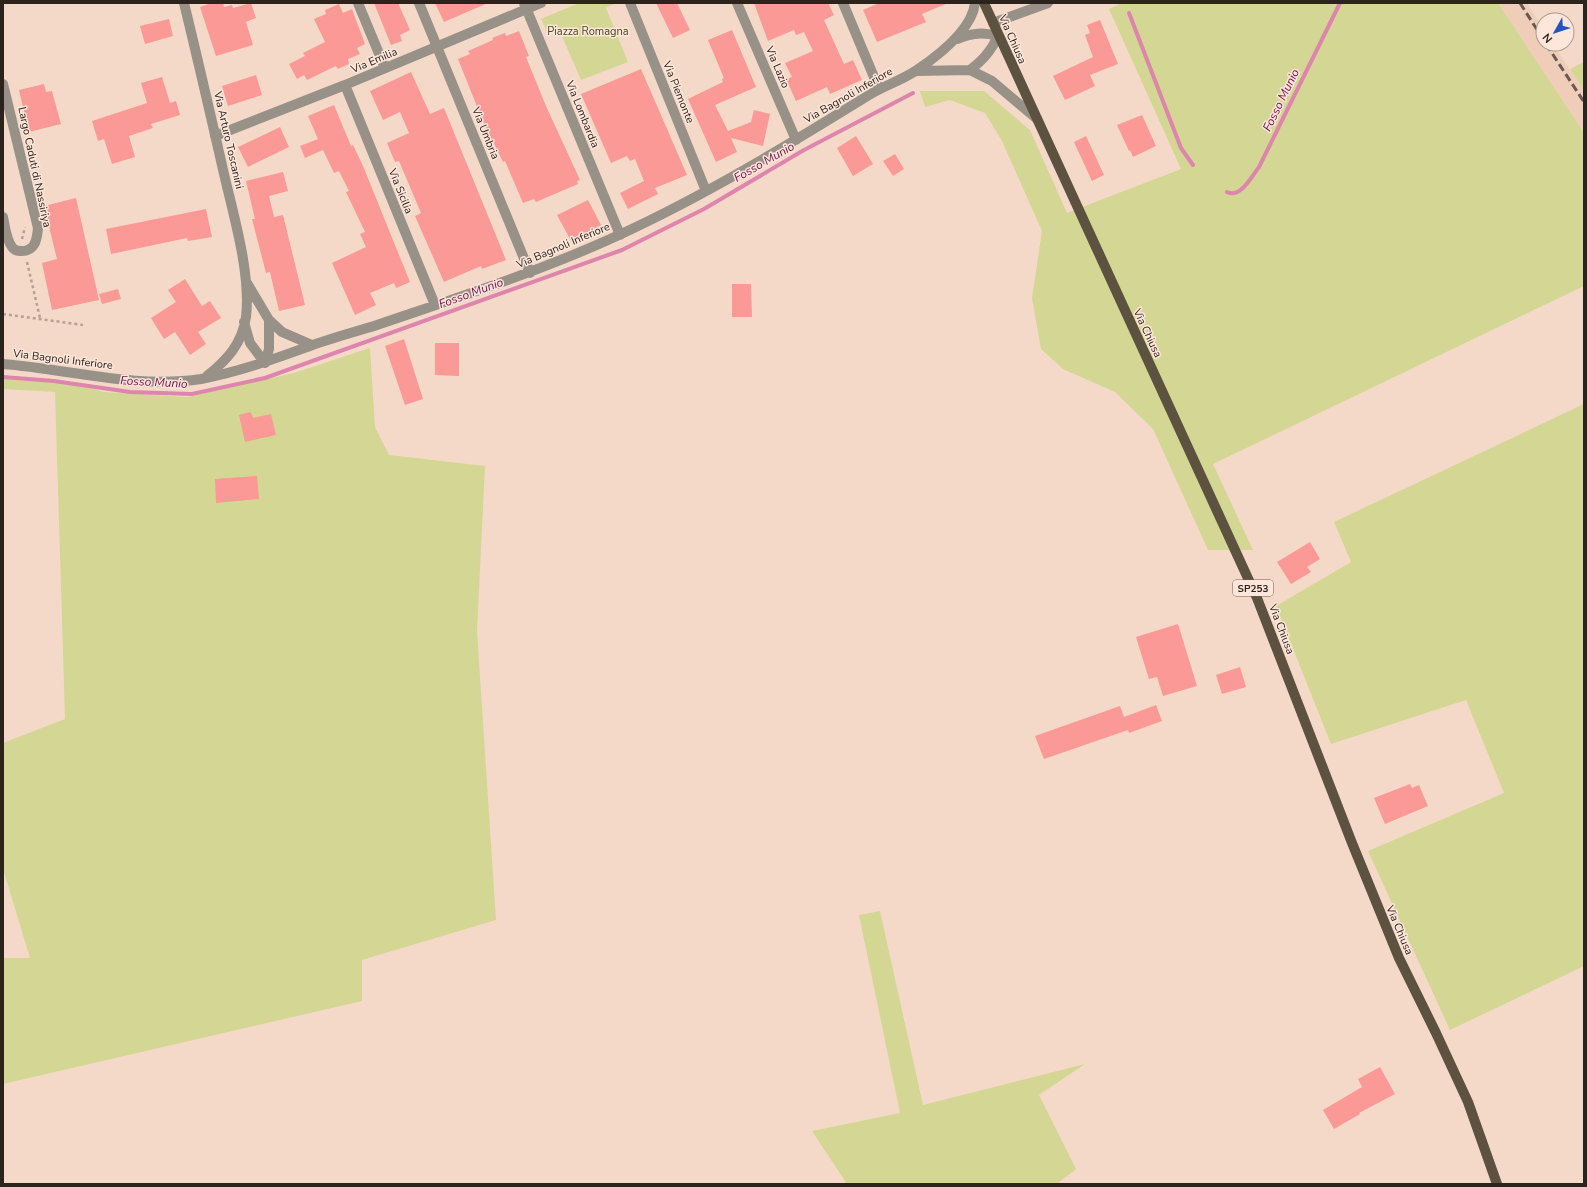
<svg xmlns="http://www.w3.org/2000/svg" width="1587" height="1187" font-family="'Nunito Sans',sans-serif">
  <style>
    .built { fill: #f0cdb8 }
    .green { fill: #d3d793 }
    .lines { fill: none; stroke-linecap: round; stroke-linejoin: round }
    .stream { stroke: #dd85ac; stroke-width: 4 }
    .building { fill: #fa9996 }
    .path { stroke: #b6a092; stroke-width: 2.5; stroke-dasharray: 3 3; stroke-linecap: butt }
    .minor { stroke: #989187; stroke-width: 10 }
    .major { stroke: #5d523f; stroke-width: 10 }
    .rail { stroke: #695a51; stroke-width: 3; stroke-dasharray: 8 4; stroke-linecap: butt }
    .labels { text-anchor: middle; stroke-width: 3; stroke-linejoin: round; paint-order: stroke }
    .shield { fill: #fee7da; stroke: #6c5e56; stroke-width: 1 }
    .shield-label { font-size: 10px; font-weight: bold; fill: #2d231d }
    .park-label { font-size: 11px; fill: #44461f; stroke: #fee7da }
    .street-label { font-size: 11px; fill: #2d231d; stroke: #fee7da }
    .water-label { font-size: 12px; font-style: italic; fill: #750b49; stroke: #fee7da }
  </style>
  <rect width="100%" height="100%" fill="#f5d9c8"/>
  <path class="built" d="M1498,3H1527L1543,28V44H1553L1584,91V133Z"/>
  <path class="green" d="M579,3H616L606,8L628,62L581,80L558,27L547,32L541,19Z
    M1122,3H1498L1584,133V286L1213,464L1253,550H1208L1153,429L1115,392L1063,369L1041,349L1032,298L1042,231L1002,141L985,113L950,100L925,107L920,91H984L1030,130L1067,213L1181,169L1109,9Z
    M1584,62V91L1570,69Z
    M370,348L375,427L389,455L485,466L477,631L496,920L362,960V1001L3,1084V958H30L3,869V743L65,719L55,392L3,389V375L87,387L104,392L188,397L294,373Z
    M1584,404V966L1450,1030L1368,851L1504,793L1466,700L1331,744L1276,606L1351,562L1334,522Z
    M880,911L923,1105L1085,1064L1039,1095L1076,1169L1057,1184H847L812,1131L900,1113L859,915Z"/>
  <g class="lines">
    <path class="stream" d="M1129,13L1181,148L1193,165
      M1227,192C1240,199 1252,176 1259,167L1340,3
      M3,377L54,381L130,392L192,394L265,378L622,250L704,209L804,150L913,93"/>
  </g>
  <path class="building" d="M211,3H223L224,7L232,5L233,8L251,3L256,18L246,22L253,45L216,56L200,7Z
    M374,3H398L410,30L400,35L402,41L391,45Z
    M435,3H488L444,22Z
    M656,3H677L690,30L673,38Z
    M754,3H828L834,15L824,20L844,64L853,60L862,80L830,94L827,87L796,101L786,79L792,77L785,63L813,51L804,32L796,35L794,30L768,41Z
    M879,3H948L922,14L926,22L877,42L863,10Z
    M339,4L343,13L352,9L365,44L357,48L360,54L348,59L349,64L338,69L336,66L307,80L304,75L297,79L289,64L305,56L303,53L325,42L314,19L326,14L325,10Z
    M169,19L173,36L145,44L140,26Z
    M1100,20L1118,64L1090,75L1095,86L1065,100L1053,76L1093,57L1085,35L1090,33L1087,25Z
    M732,30L756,87L715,105L728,131L751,122L754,110L770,114L763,146L731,138L737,152L716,162L688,99L723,82L722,79L724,78L708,40Z
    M519,31L529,56L526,57L546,106L580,180L577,181L578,184L536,202L534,199L523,203L505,161L503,162L482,119L458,59L470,54L468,51L493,40L492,38L505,33L506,36Z
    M641,69L687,175L655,188L658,194L628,209L620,193L644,181L635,159L630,161L627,156L611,163L581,94Z
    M411,72L430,114L444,108L506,260L482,269L481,266L444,282L415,216L421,213L399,161L395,162L387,143L409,133L400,112L383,120L370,91Z
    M256,75L262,95L228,106L222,86Z
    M162,77L170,103L176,101L180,115L151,124L153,128L129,136L135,157L112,164L104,139L98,141L92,121L147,103L141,83Z
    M44,84L46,92L52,91L61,124L29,132L19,90Z
    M334,105L351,146L353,145L363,166L410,282L396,288L394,283L370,293L376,305L355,315L332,263L366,247L360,234L365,232L346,192L349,191L339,171L334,173L323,150L305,158L300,146L318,139L308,116Z
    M1142,115L1156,146L1133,157L1130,150L1129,151L1117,125Z
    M280,127L289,147L248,167L238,147Z
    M856,136L873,164L853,176L837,148Z
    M1086,136L1104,175L1092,181L1074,142Z
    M895,154L904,169L893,176L883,161Z
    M283,172L288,191L269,196L274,217L283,215L305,305L279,311L270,272L266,273L252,219H255L246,181Z
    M76,198L99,300L52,310L42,263L57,259L44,206Z
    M588,200L601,225L571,241L557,215Z
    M206,209L212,237L188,241L187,238L111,254L106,229Z
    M185,279L202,306L210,301L221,318L198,332L206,344L190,355L175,332L164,339L151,318L176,302L168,290Z
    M732,284H751L752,317H732Z
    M118,289L121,299L102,304L99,294Z
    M404,339L423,399L405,405L385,346Z
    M435,343H459V376L435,375Z
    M251,412L253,418L271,414L276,435L245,442L239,415Z
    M257,476L259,499L216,503L215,479Z
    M1310,542L1320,559L1307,567L1311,572L1291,584L1277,562Z
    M1178,624L1197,686L1163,696L1157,677L1149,679L1136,637Z
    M1240,667L1246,687L1222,694L1216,675Z
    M1156,705L1162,721L1129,733L1128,730L1044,759L1035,736L1120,706L1124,717Z
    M1410,784L1412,788L1419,785L1428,806L1385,824L1374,798Z
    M1380,1067L1395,1094L1359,1113L1360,1114L1334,1129L1323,1110L1362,1087L1358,1079Z"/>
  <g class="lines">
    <path class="path" d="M22,239L25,227
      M27,262L40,318
      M3,314L83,325"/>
    <path class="minor" d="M184,3C198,60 211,117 224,174C234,217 251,274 246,317C242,344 227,360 207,376
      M358,3L385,68
      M419,3L530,273
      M524,3L620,235
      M630,3L706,191
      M737,3L796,140
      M843,3L879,89
      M993,23L1048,3
      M957,39C972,33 983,32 998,36C991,51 983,60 970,70
      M916,71L970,70L992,81L1037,119
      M3,84L38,228C37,240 35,252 20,251C16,251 14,250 12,247C6,239 5,226 3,217
      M345,85L435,305
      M215,136L345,85L541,3
      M247,283L269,320L282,332L312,345
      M244,322L250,343L265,363L269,349V320
      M3,364C68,369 136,389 201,379C239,372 274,359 310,346C332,338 355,332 377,325C459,297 541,271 619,235C706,195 788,145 869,95C884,86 902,80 917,70C939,55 972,30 975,3"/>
    <path class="major" d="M984,3L1257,598L1352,843L1399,958L1436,1033L1468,1102L1497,1184"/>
    <path class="rail" d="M1520,3L1543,39
      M1546,44L1584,102"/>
  </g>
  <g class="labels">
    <rect class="shield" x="1233" y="580" width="40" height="16" rx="3"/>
    <g class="shield-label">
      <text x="1253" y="592">SP253</text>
    </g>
    <g class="park-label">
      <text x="588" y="35">Piazza Romagna</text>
    </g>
    <g class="street-label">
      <text transform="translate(1013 39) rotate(66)" y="4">Via Chiusa</text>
      <text transform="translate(374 60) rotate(-23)" y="4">Via Emilia</text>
      <text transform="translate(778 67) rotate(67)" y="4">Via Lazio</text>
      <text transform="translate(679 92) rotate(68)" y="4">Via Piemonte</text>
      <text transform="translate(848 95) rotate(-30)" y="4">Via Bagnoli Inferiore</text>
      <text transform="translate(583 114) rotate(68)" y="4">Via Lombardia</text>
      <text transform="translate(486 133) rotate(68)" y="4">Via Umbria</text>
      <text transform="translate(229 140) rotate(77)" y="4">Via Arturo Toscanini</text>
      <text transform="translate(35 167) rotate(78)" y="4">Largo Caduti di Nassiriya</text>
      <text transform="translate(401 191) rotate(68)" y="4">Via Sicilia</text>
      <text transform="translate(563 245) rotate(-23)" y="4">Via Bagnoli Inferiore</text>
      <text transform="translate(1148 333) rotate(65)" y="4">Via Chiusa</text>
      <text transform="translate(63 359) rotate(7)" y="4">Via Bagnoli Inferiore</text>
      <text transform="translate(1282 629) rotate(69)" y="4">Via Chiusa</text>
      <text transform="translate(1400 930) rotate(67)" y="4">Via Chiusa</text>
    </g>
    <g class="water-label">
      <text transform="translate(1281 100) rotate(-64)" y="4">Fosso Munio</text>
      <text transform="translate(764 162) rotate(-30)" y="4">Fosso Munio</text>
      <text transform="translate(471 293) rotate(-20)" y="4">Fosso Munio</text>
      <text transform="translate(154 382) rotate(3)" y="4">Fosso Munio</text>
    </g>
  </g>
  <rect width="1587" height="1187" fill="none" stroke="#2d231d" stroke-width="8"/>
  <g transform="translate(1555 32) rotate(231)"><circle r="19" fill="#fee7da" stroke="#aa998e"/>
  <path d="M0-3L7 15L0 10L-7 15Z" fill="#2254c2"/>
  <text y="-6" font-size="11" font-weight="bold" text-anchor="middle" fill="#2d231d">N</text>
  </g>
</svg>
